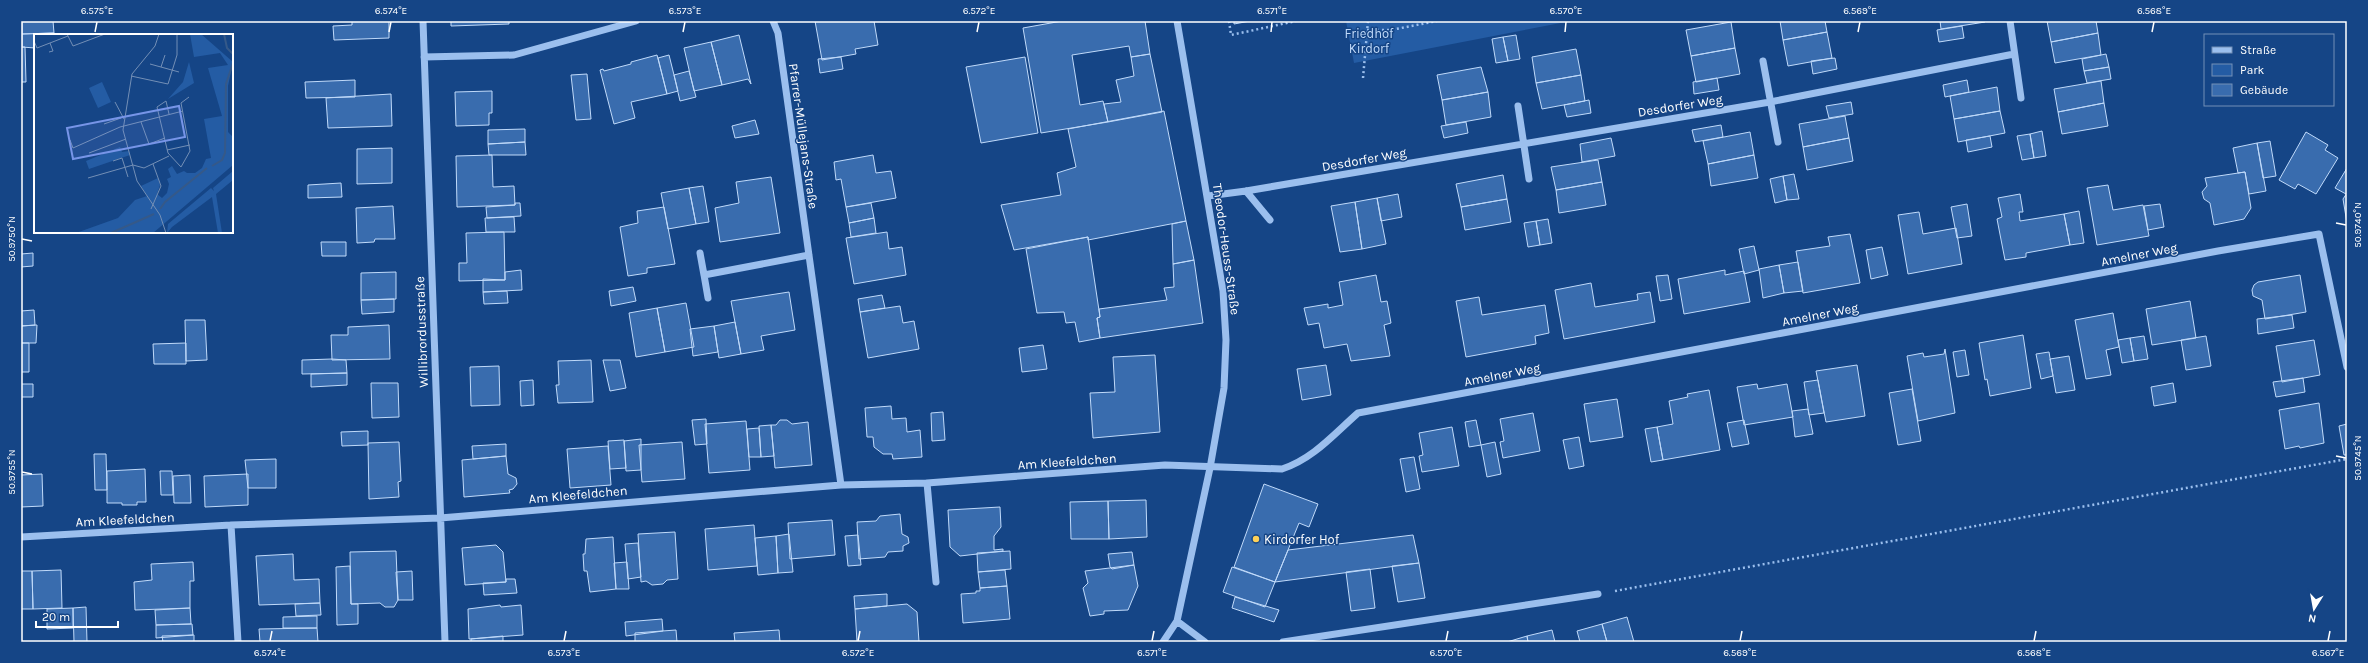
<svg xmlns="http://www.w3.org/2000/svg" width="2368" height="663" font-family="Karla,sans-serif">
  <style>
    .green { fill: #245ca4 }
    .building { fill: #396cae; stroke: #c0dafa }
    .lines { fill: none; stroke-linecap: round; stroke-linejoin: round }
    .path { stroke: #9bbfee; stroke-width: 2.5; stroke-dasharray: 2 3; stroke-linecap: butt }
    .minor { stroke: #9bbfee; stroke-width: 7 }
    .ticks { fill: none; stroke: #fff; stroke-width: 1.5 }
    .poi-dot { fill: #ffd158; stroke: #154586; stroke-width: 1.5 }
    .labels { text-anchor: middle; stroke-width: 3; stroke-linejoin: round; paint-order: stroke }
    .park-label { font-size: 13px; fill: #c0dafa; stroke: #154586 }
    .street-label { font-size: 13px; fill: #fff; stroke: #154586 }
    .poi-label { font-size: 13px; fill: #fff; stroke: #154586; text-anchor: start }
    .inset-river { fill: none; stroke: #355989; stroke-width: 2 }
    .inset-road { fill: none; stroke: #738fb6; stroke-width: 1 }
    .view { fill: #7795e8; fill-opacity: 0.15; stroke: #7795e8; stroke-width: 2 }
    .inset-edge { fill: none; stroke: #fff; stroke-width: 2 }
    .neatline { fill: none; stroke: #fff; stroke-width: 1.5 }
    .ticks-label { font-size: 10px; text-anchor: middle; fill: #fff }
  </style>
  <rect width="100%" height="100%" fill="#154586"/>
  <path class="green" d="M1346,21H1571L1354,63Z"/>
  <path class="building" d="M22,21H53L54,33L22,34Z
    M352,21H389V38L334,40L333,26L352,25Z
    M451,21H509V24L451,26Z
    M815,21H874L878,45L855,49L856,54L822,60Z
    M1145,21L1150,54L1131,57L1129,46L1072,55L1080,105L1103,101L1108,122L1041,133L1023,28L1062,21Z
    M1234,21H1250L1234,24Z
    M1780,21H1825L1827,32L1783,40Z
    M1940,21H1985V22L1941,29Z
    M2047,21H2096L2098,33L2051,42Z
    M1731,22L1735,48L1691,56L1686,30Z
    M1962,26L1964,38L1939,42L1937,30Z
    M1827,32L1832,58L1788,66L1783,40Z
    M54,33V35H35V48L22,47V34Z
    M2098,33L2101,55L2055,63L2051,42Z
    M739,35L751,84L748,79L722,85L711,42Z
    M1516,35L1520,59L1508,61L1503,37Z
    M1503,37L1508,61L1496,63L1492,39Z
    M711,42L722,85L694,91L684,48Z
    M21,47H25L26,82H21Z
    M1735,48L1740,74L1696,82L1691,56Z
    M1576,49L1581,75L1536,83L1532,57Z
    M1150,54L1162,112L1108,122L1104,104L1121,102L1116,80L1134,76L1131,57Z
    M2106,54L2109,67L2084,71L2082,59Z
    M657,55L667,94L631,102L635,118L614,124L600,70L603,69L604,71L631,64V62Z
    M669,55L678,91L667,94L658,58Z
    M841,57L843,69L820,73L818,59Z
    M1025,57L1038,133L981,143L966,67Z
    M1835,58L1837,69L1813,74L1811,61Z
    M1481,67L1488,92L1442,100L1437,75Z
    M2109,67L2111,79L2087,83L2084,71Z
    M689,71L696,97L680,101L674,75Z
    M587,74L591,119L576,120L571,75Z
    M1581,75L1585,101L1542,109L1536,83Z
    M1717,78L1719,90L1694,94L1693,82Z
    M355,80V97L306,98L305,82Z
    M1967,80L1969,92L1945,97L1943,85Z
    M2101,81L2104,103L2058,112L2054,89Z
    M1997,87L2000,111L1954,119L1950,96Z
    M492,91V113H489V125L456,126L455,92Z
    M1488,92L1491,117L1446,125L1442,100Z
    M391,94L392,126L328,128L326,98Z
    M1589,100L1591,113L1567,117L1564,105Z
    M1851,102L1853,114L1829,118L1826,106Z
    M2104,103L2108,126L2062,134L2058,112Z
    M1164,111L1186,221L1088,240V237L1014,250L1001,205L1061,195L1057,173L1076,167L1068,129Z
    M2000,111L2005,133L1958,142L1954,119Z
    M1845,116L1849,138L1803,147L1799,124Z
    M755,120L759,134L735,138L732,126Z
    M1466,122L1468,133L1444,138L1441,126Z
    M1721,125L1723,137L1695,142L1692,130Z
    M525,129V142L488,144V130Z
    M2042,131L2046,156L2034,158L2030,134Z
    M1750,132L1754,155L1708,164L1703,141Z
    M2306,132L2328,145L2325,150L2338,158L2316,194L2298,184L2295,189L2279,180Z
    M2030,134L2034,158L2022,160L2017,136Z
    M1990,136L1992,147L1968,152L1966,140Z
    M1611,138L1615,156L1582,162L1580,144Z
    M1849,138L1853,161L1807,170L1803,147Z
    M2270,141L2276,176L2263,178L2257,143Z
    M525,142L526,155H489L488,144Z
    M2257,143L2266,191L2249,194L2245,172L2238,173L2233,148Z
    M392,148V183L357,184V149Z
    M492,155L493,187L514,186L515,205L457,207L456,156Z
    M873,155L876,173L891,171L896,198L846,207L841,179L836,180L834,162Z
    M1754,155L1758,178L1711,186L1708,164Z
    M1598,160L1602,182L1556,190L1551,167Z
    M2347,168V193L2346,194L2335,188Z
    M2245,172L2251,208L2244,219L2214,225L2210,203L2204,199L2202,192L2207,186L2205,178Z
    M1794,174L1799,199L1787,200L1783,176Z
    M1503,175L1507,199L1461,207L1456,184Z
    M1783,176L1787,200L1775,203L1770,179Z
    M771,177L780,233L720,242L715,208L739,203L736,182Z
    M1602,182L1606,205L1559,213L1556,190Z
    M341,183L342,197L308,198V185Z
    M2108,185L2113,210L2143,205L2149,236L2097,245L2087,188Z
    M703,186L709,222L696,224L689,188Z
    M689,188L696,224L668,229L661,193Z
    M2347,193V223L2343,199Z
    M1398,194L1402,217L1381,221L1377,198Z
    M2020,194L2023,212H2019L2020,221L2064,214L2070,245L2026,253V257L2005,260L1997,219L2002,217L1998,198Z
    M1377,198L1386,244L1362,249L1355,202Z
    M1507,199L1511,222L1465,230L1461,207Z
    M1355,202L1362,249L1340,252L1331,206Z
    M515,203H520L521,216L487,218L486,207L515,205Z
    M871,203L874,218L849,223L846,207Z
    M1967,204L1972,236L1957,238L1951,207Z
    M2160,204L2164,227L2148,230L2144,206Z
    M393,206L395,239H375L374,242L357,243L356,208Z
    M664,207L675,264L647,268V273L628,276L620,227L638,223L637,211Z
    M2079,211L2084,243L2070,245L2064,214Z
    M1919,212L1923,234L1956,228L1962,264L1908,274L1898,215Z
    M514,217L515,232H486L485,218Z
    M874,218L876,233L851,237L849,223Z
    M1548,219L1552,243L1540,245L1536,221Z
    M1186,221L1194,260L1173,264L1172,224Z
    M1536,221L1540,245L1528,247L1524,223Z
    M504,232L505,280L459,281V263H467L466,233Z
    M887,232L889,249L902,247L906,275L854,284L846,238Z
    M1850,234L1860,283L1803,293L1796,251L1830,246L1828,237Z
    M1088,237L1100,317L1097,318L1100,338L1079,342L1075,322L1066,323L1064,312L1037,313L1026,249Z
    M321,242H346V256H322Z
    M1754,246L1759,270L1744,274L1739,249Z
    M1882,247L1888,275L1871,279L1866,250Z
    M33,253V266L21,267V254Z
    M1194,260L1203,323L1100,338L1097,318L1100,317L1099,309L1167,300L1164,288L1174,287L1173,264Z
    M1798,262L1803,291L1784,293L1779,265Z
    M1779,265L1784,293L1763,298L1759,269Z
    M521,270L522,290L483,292V279L505,280V272Z
    M1725,270V275L1744,271L1750,302L1684,314L1678,279Z
    M396,272V299L361,300V273Z
    M1376,275L1381,302L1387,301L1391,323L1384,325L1390,356L1351,361L1347,344L1324,348L1319,323L1308,325L1304,308L1328,304V308L1343,305L1339,282Z
    M1668,275L1672,299L1660,301L1656,276Z
    M2300,275L2306,312L2265,319L2262,300L2253,296L2252,290L2254,285L2258,282Z
    M1591,283L1595,307L1638,300L1637,294L1650,292L1655,322L1564,339L1555,290Z
    M633,287L636,301L611,306L609,291Z
    M507,291L508,303L484,304L483,292Z
    M789,292L795,330L761,336L764,350L741,354L731,301Z
    M882,295L885,308L860,312L858,299Z
    M1479,297L1482,315L1545,305L1549,333L1535,336L1536,344L1466,357L1456,301Z
    M394,299V312L362,314L361,300Z
    M2190,301L2196,338L2152,345L2146,309Z
    M686,303L694,347L665,352L657,308Z
    M900,306L903,323L914,321L919,349L868,358L860,312Z
    M657,308L665,352L636,357L629,313Z
    M34,310L35,325L21,326V311Z
    M2113,313L2119,347L2106,350L2111,375L2086,379L2075,320Z
    M2292,315L2294,328L2258,334L2257,319Z
    M185,320H205L207,360L186,361Z
    M735,322L741,354L719,358L714,326Z
    M37,325L36,343H21V326Z
    M389,325L390,359L332,360L331,335H348V327Z
    M714,326L718,352L693,356L690,329Z
    M2023,335L2031,388L1990,396L1987,379L1985,380L1979,343Z
    M2144,336L2148,359L2134,361L2130,338Z
    M2206,336L2211,366L2186,370L2181,340Z
    M2130,338L2134,361L2122,363L2118,340Z
    M2314,340L2320,375L2282,382L2276,346Z
    M21,343H29V372H21Z
    M186,343V364H154L153,344Z
    M1043,345L1047,369L1022,372L1019,348Z
    M1945,349L1955,413L1918,421L1907,356L1923,353L1924,357L1944,354Z
    M1965,350L1969,375L1957,377L1953,352Z
    M2049,352L2053,376L2041,379L2036,354Z
    M1155,355L1160,432L1093,438L1090,393L1115,392L1113,357Z
    M2069,356L2075,390L2056,393L2050,359Z
    M332,359L346,360L347,373L302,374V360Z
    M591,360L593,402L558,403L556,385H559L558,361Z
    M603,360H620L626,388L610,391Z
    M1326,365L1331,395L1302,400L1297,369Z
    M1857,365L1865,416L1826,422L1816,371Z
    M499,366L500,405L471,406L470,367Z
    M347,373V385L311,387V374Z
    M2303,378L2305,392L2276,397L2273,382Z
    M533,380L534,405L521,406L520,381Z
    M1818,380L1824,413L1809,415L1804,382Z
    M371,383H398L399,417L372,418Z
    M2173,383L2176,402L2154,406L2151,387Z
    M21,384H33V397H21Z
    M1757,384L1758,389L1787,384L1793,417L1744,425L1737,387Z
    M1912,389L1921,441L1898,445L1889,393Z
    M1709,390L1720,450L1663,460L1657,427L1673,424L1669,401L1688,397L1687,394Z
    M1617,399L1623,437L1590,442L1584,404Z
    M2319,403L2324,443L2300,448L2299,446L2285,449L2279,410Z
    M891,406L892,419L906,418L907,432L920,430L922,457L893,459L892,454H883L874,447L873,437H867L865,408Z
    M1808,409L1813,434L1795,437L1792,411Z
    M943,412L945,440L932,441L931,413Z
    M1533,413L1540,451L1503,458L1500,442L1504,441L1500,419Z
    M706,419L707,444L695,445L692,420Z
    M780,420H787L792,424L808,422L812,465L775,468L771,425H776Z
    M1476,420L1481,445L1469,447L1465,422Z
    M1744,420L1749,444L1732,447L1727,423Z
    M746,421L750,470L709,473L705,424Z
    M2347,424V455H2344L2339,426Z
    M771,425L774,456L761,457L759,426Z
    M1452,427L1459,466L1422,472L1419,456L1423,455L1419,433Z
    M1657,427L1663,460L1651,462L1645,429Z
    M759,428L761,457H749L747,429Z
    M368,431V445L342,446L341,432Z
    M1579,437L1584,466L1569,469L1563,440Z
    M641,439V470L626,471L624,441Z
    M624,440L626,468L610,469L608,441Z
    M399,442L401,481L398,482L399,497L369,499L368,443Z
    M682,442L685,479L642,482L639,445Z
    M1495,442L1501,474L1487,477L1481,445Z
    M506,444V456L473,459L472,446Z
    M608,446L611,485L570,488L567,449Z
    M94,454H106L107,490H95Z
    M506,456L508,474L516,478L517,484L513,489L509,490L510,493L464,497L462,460Z
    M1414,457L1420,489L1406,492L1400,459Z
    M276,459V488H248L245,460Z
    M145,469L146,502H137V505H122V503H107V471Z
    M160,471H172L173,495H161Z
    M42,474L43,506L21,507V475Z
    M248,474V505L205,507L204,476Z
    M190,475L191,503H174L173,476Z
    M1264,484L1318,504L1309,527L1299,523L1275,582L1234,567Z
    M1146,500L1147,537L1109,539L1108,501Z
    M1108,501L1109,539H1071L1070,502Z
    M1000,507L1001,527L994,536V550L1003,549V551L960,556L950,547L948,510Z
    M900,514L902,534L908,537L909,543L903,546V551L888,552L885,557L859,559L857,522L876,521L880,516Z
    M832,520L835,555L790,559L788,523Z
    M754,525L757,566L708,570L705,529Z
    M675,532L678,579L667,580L663,584L652,585L646,581L641,582L638,534Z
    M789,534L793,572L778,573L776,536Z
    M858,535L861,565L848,566L845,536Z
    M1413,535L1419,563L1275,582L1288,550Z
    M776,536L778,573L758,575L755,538Z
    M613,537L616,589L590,592L587,571H584L583,554H585L586,539Z
    M638,543L641,577L628,579L625,544Z
    M496,545L503,552L506,582L465,585L462,548Z
    M396,551L398,600L394,607H385L380,603L351,604L350,552Z
    M1010,551L1011,569L978,572L977,553Z
    M1132,552L1134,565L1112,569L1110,567L1108,554Z
    M293,554L294,580L319,579L320,603L259,605L256,556Z
    M193,562L194,581H190V608L135,610L134,582L152,580L151,564Z
    M627,562L629,589H616L614,563Z
    M1419,563L1425,598L1398,602L1392,566Z
    M1134,565L1138,586L1128,610L1104,611V614L1090,616L1083,588L1088,583L1085,571Z
    M350,566L351,604H358V624L337,625L336,567Z
    M1232,567L1275,582L1265,607L1223,592Z
    M1370,569L1375,608L1351,611L1346,572Z
    M61,570L62,608L33,609L32,571Z
    M1005,570L1007,586L980,588L978,572Z
    M21,571H32L33,609H21Z
    M412,571L413,600H398L396,572Z
    M506,579H515L517,593L484,595L483,583L506,582Z
    M1007,586L1010,619L963,623L961,594L976,593V591H980V588Z
    M887,594V606L855,609L854,596Z
    M1235,597L1279,610L1274,622L1232,608Z
    M320,603L321,615L296,616L295,604Z
    M907,604L917,612L919,642H857L855,609Z
    M500,605L501,607L521,605L523,635L469,639L468,609Z
    M86,607L87,642H74L73,608Z
    M73,608V628L47,629V609Z
    M190,608L191,624L156,625L155,610Z
    M317,616V628H283V617Z
    M1627,617L1634,642H1607L1602,624Z
    M662,619L663,631L626,636L625,622Z
    M192,624L193,635L156,638V625Z
    M1602,624L1607,642H1580L1577,631Z
    M317,628L318,642H260L259,629Z
    M676,630L677,642H635V633Z
    M779,630L780,642H735L734,633Z
    M1552,630L1555,642H1528L1527,636Z
    M194,635V642H163L162,636Z
    M503,636V642H471V639Z
    M1527,636L1528,642H1507Z"/>
  <g class="lines">
    <path class="path" d="M1229,21L1231,35L1296,21
      M1367,30H1391L1437,21
      M1363,78L1368,21
      M1615,591L2347,459"/>
    <path class="minor" d="M423,21L445,642
      M773,21L778,33L841,485
      M2010,21L2021,98
      M424,57L514,55L636,21
      M1763,61L1778,142
      M1518,106L1529,179
      M1246,191L1270,220
      M1208,196L1246,191L1770,102L2014,54
      M700,253L704,275
      M708,298L704,275L809,255
      M927,483L936,582
      M231,525L238,642
      M21,537L231,525L440,518L841,485L927,483L1165,465L1282,469C1313,459 1334,434 1358,413L2218,251L2319,234L2347,367
      M1177,621L1205,642
      M1163,642L1177,621L1210,468L1224,388L1226,340L1223,291L1177,21
      M1283,642L1598,594"/>
  </g>
  <path class="ticks" d="M95,32L97,22M389,32L391,22M683,32L685,22M977,32L979,22M1271,32L1272,22M1565,32L1566,22M1858,32L1860,22M2152,32L2154,22M2336,223L2346,225M22,239L32,241M2336,456L2346,458M22,472L32,474M270,641L272,631M564,641L566,631M858,641L860,631M1152,641L1154,631M1446,641L1448,631M1740,641L1742,631M2034,641L2036,631M2328,641L2330,631"/>
  <circle class="poi-dot" cx="1256" cy="539" r="4"/>
  <g class="labels">
    <g class="park-label">
      <text x="1369" y="38">Friedhof<tspan x="1369" dy="15">Kirdorf</tspan></text>
    </g>
    <g class="street-label">
      <text transform="translate(1680 105) rotate(-9)" y="5">Desdorfer Weg</text>
      <text transform="translate(804 136) rotate(82)" y="5">Pfarrer-Müllejans-Straße</text>
      <text transform="translate(1364 159) rotate(-10)" y="5">Desdorfer Weg</text>
      <text transform="translate(1227 249) rotate(82)" y="5">Theodor-Heuss-Straße</text>
      <text transform="translate(2139 254) rotate(-11)" y="5">Amelner Weg</text>
      <text transform="translate(1820 314) rotate(-11)" y="5">Amelner Weg</text>
      <text transform="translate(421 332) rotate(-92)" y="5">Willibrordusstraße</text>
      <text transform="translate(1502 374) rotate(-11)" y="5">Amelner Weg</text>
      <text transform="translate(1067 461) rotate(-4)" y="5">Am Kleefeldchen</text>
      <text transform="translate(578 494) rotate(-5)" y="5">Am Kleefeldchen</text>
      <text transform="translate(125 519) rotate(-3)" y="5">Am Kleefeldchen</text>
    </g>
    <g class="poi-label">
      <text x="1264" y="544">Kirdorfer Hof</text>
    </g>
  </g>
  <g transform="translate(34 34)">
    <rect width="199" height="199" fill="#154586"/>
    <path d="M156,0H167L199,28L194,52V98L199,103V131L119,199H42L84,184L101,166L113,162L107,152L124,144L126,151L123,160L128,164L133,159L135,150L133,145L137,143L134,135L138,132L143,140L150,137L153,139H161L168,134L172,125L177,124L170,85L188,82L174,34L194,31L186,19L160,23ZM155,28L160,49L134,65L149,48ZM68,48L77,68L64,74L55,54ZM86,113L88,118L95,117L96,121L55,135L52,127ZM199,137V146L182,160L188,199H184L178,163L138,193L133,199L134,190L177,154L180,157L179,154Z" fill="#245ca4"/>
    <path class="inset-river" d="M190,0L193,14L199,20M178,132L188,126L191,119L192,50L199,29M126,175L131,168L173,134M77,199L120,180"/>
    <path class="inset-road" d="M33,0L39,12L71,0M125,0L121,12L98,40L89,96L103,147L126,181L132,199M0,7L3,14L34,2M15,18L19,17L16,9M116,30L145,38M127,33L131,21M97,42L134,50L143,21V0M81,68L90,85M135,80L132,67L123,73L134,119L147,133L156,117L147,69L155,63M107,88L115,110L131,104M70,90L87,84M36,106L39,114L86,93L149,77M133,116L156,111M55,119L92,105M79,127L88,124L94,143M54,144L99,131L110,134L135,122M117,175L127,152L119,130"/>
    <path class="view" d="M145,72L151,103L39,125L33,94Z"/>
    <rect width="199" height="199" class="inset-edge"/>
  </g>
  <rect width="2368" height="663" fill="none" stroke="#154586" stroke-width="44"/>
  <rect x="2204" y="34" width="130" height="72" fill="#154586" stroke="#738fb6"/>
  <rect x="2212" y="47" width="20" height="6" fill="#9bbfee" stroke="#738fb6"/>
  <text x="2240" y="54" font-size="12" fill="#ffffff">Straße</text>
  <rect x="2212" y="64" width="20" height="12" fill="#245ca4" stroke="#738fb6"/>
  <text x="2240" y="74" font-size="12" fill="#ffffff">Park</text>
  <rect x="2212" y="84" width="20" height="12" fill="#396cae" stroke="#738fb6"/>
  <text x="2240" y="94" font-size="12" fill="#ffffff">Gebäude</text>
  <g transform="translate(2314 609) rotate(191)" stroke="#154586" stroke-width="3" paint-order="stroke">
  <path d="M0-3L7 15L0 10L-7 15Z" fill="#ffffff"/>
  <text y="-6" font-size="11" font-weight="bold" text-anchor="middle" fill="#ffffff">N</text>
  </g>
  <path d="M36 621v6h82v-6" fill="none" stroke="#ffffff" stroke-width="2"/>
  <text x="42" y="621" font-size="12" fill="#ffffff" stroke="#154586" stroke-width="3" paint-order="stroke">20 m</text>
  <rect x="22" y="22" width="2324" height="619" class="neatline"/>
  <g class="ticks-label">
    <text x="97" y="14">6.575°E</text>
    <text x="391" y="14">6.574°E</text>
    <text x="685" y="14">6.573°E</text>
    <text x="979" y="14">6.572°E</text>
    <text x="1272" y="14">6.571°E</text>
    <text x="1566" y="14">6.570°E</text>
    <text x="1860" y="14">6.569°E</text>
    <text x="2154" y="14">6.568°E</text>
    <text transform="translate(2357 225) rotate(-90)" y="4">50.9740°N</text>
    <text transform="translate(11 239) rotate(-90)" y="4">50.9750°N</text>
    <text transform="translate(2357 458) rotate(-90)" y="4">50.9745°N</text>
    <text transform="translate(11 472) rotate(-90)" y="4">50.9755°N</text>
    <text x="270" y="656">6.574°E</text>
    <text x="564" y="656">6.573°E</text>
    <text x="858" y="656">6.572°E</text>
    <text x="1152" y="656">6.571°E</text>
    <text x="1446" y="656">6.570°E</text>
    <text x="1740" y="656">6.569°E</text>
    <text x="2034" y="656">6.568°E</text>
    <text x="2328" y="656">6.567°E</text>
  </g>
</svg>
